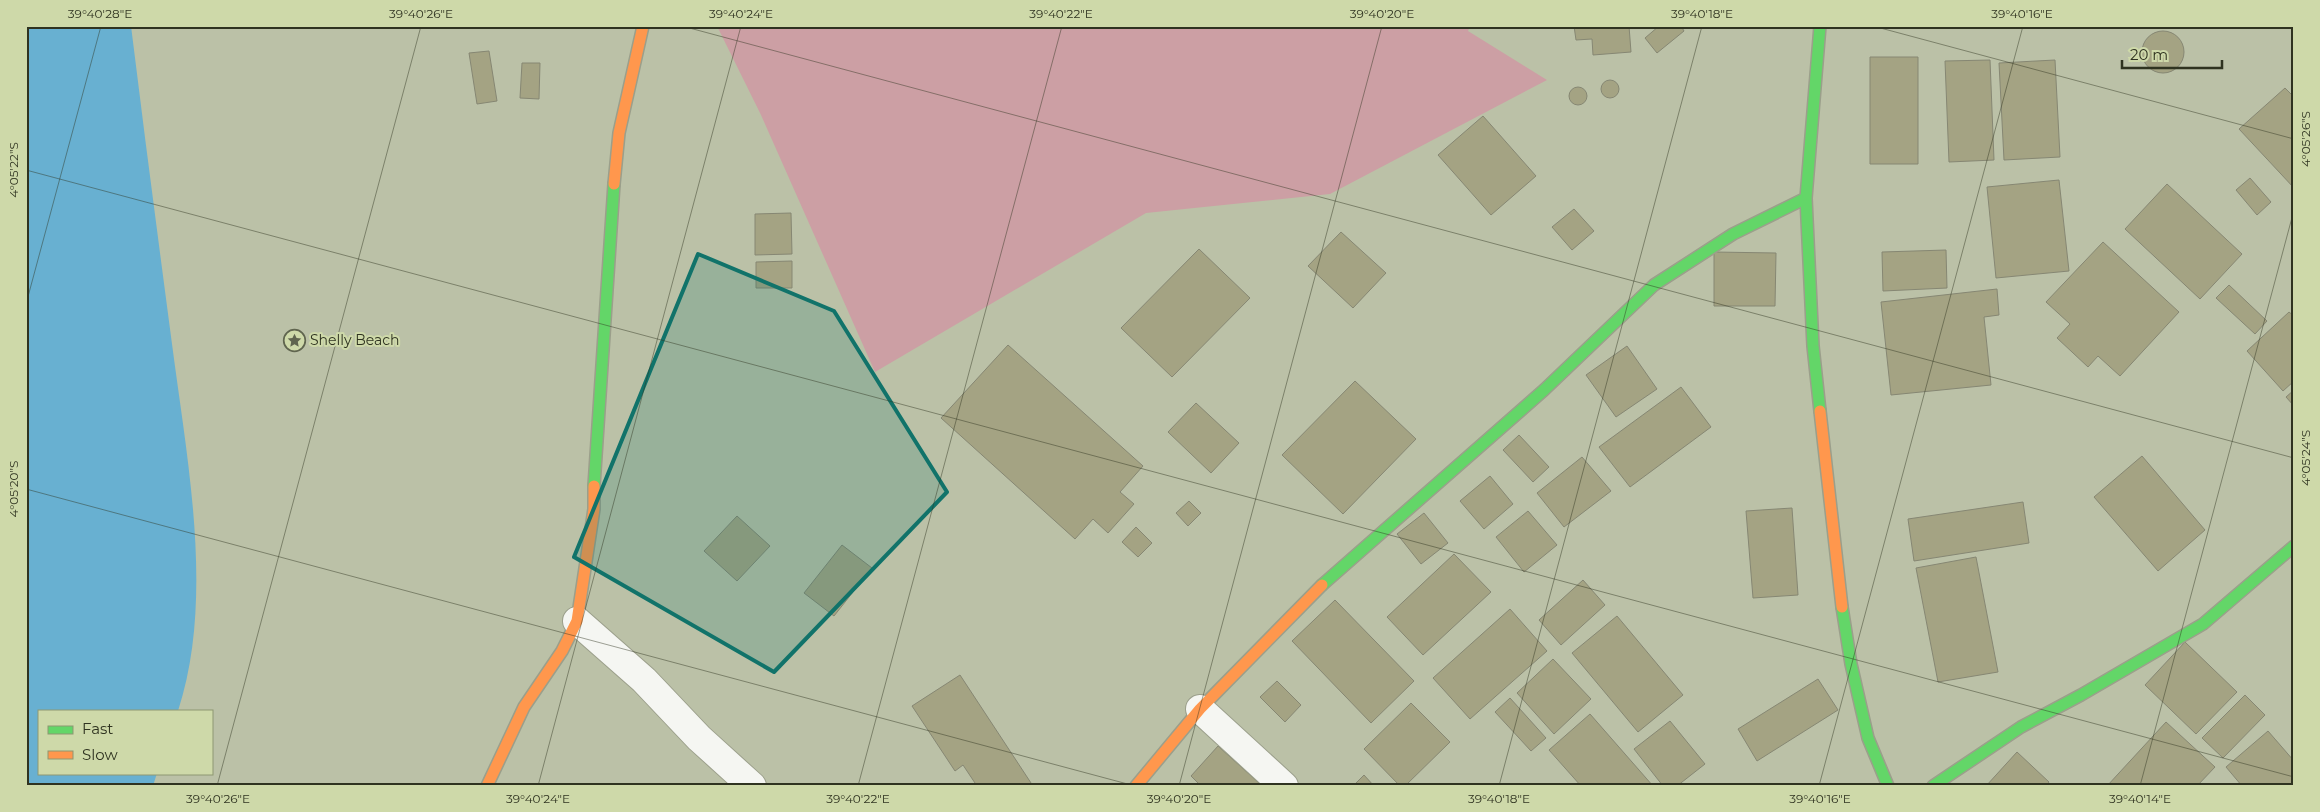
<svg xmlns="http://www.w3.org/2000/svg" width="2320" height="812" font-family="Montserrat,sans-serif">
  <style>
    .green { fill: #cc9fa4 }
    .water { fill: #68b0d1 }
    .building { fill: #a4a383; stroke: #868773 }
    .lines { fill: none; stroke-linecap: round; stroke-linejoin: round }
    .street-casing { stroke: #9b9f8b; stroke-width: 30 }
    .fast-casing { stroke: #9b9f8b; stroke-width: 14 }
    .slow-casing { stroke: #9b9f8b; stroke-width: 14 }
    .street { stroke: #f5f6f2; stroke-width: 28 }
    .fast { stroke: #63d668; stroke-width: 11 }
    .slow { stroke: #ff974d; stroke-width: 11 }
    .marked { fill: #11736a; fill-opacity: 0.2; stroke: #11736a; stroke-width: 4; stroke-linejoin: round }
    .ticks { fill: none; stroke: #2f3320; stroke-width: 1; stroke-opacity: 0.45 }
    .labels { text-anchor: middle; stroke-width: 4; stroke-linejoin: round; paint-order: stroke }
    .poi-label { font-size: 14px; fill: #2f3320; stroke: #ced9a9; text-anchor: start }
    .neatline { fill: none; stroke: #2f3320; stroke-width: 2 }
    .ticks-label { font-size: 12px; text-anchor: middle; fill: #2f3320 }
  </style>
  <rect width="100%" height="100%" fill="#bbc1a7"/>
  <path class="green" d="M717,26H1470L1468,31L1547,80L1330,194L1146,213L875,372L761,115Z"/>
  <path class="water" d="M26,26H131C144,132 158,238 172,344C187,460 215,598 178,711H39V773H157L153,786H26Z"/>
  <path class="building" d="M1574,26H1629L1631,52L1593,55L1592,39L1576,40Z
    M1659,26H1681L1684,31L1657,53L1645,38Z
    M2142 52a21 21 0 1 1 42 0a21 21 0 1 1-42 0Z
    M489,51L497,101L477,104L469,53Z
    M1870,57H1918V164H1870Z
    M1990,60L1994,160L1949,162L1945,61Z
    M2055,60L2060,157L2004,160L1999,63Z
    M522,63H540L539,99L520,98Z
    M1601 89a9 9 0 1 1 18 0a9 9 0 1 1-18 0Z
    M1569 96a9 9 0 1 1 18 0a9 9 0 1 1-18 0Z
    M2285,88L2294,97V188L2239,129Z
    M1483,116L1536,176L1491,215L1438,155Z
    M2250,178L2271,202L2257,215L2236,190Z
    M2059,180L2069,271L1996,278L1987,187Z
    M2167,184L2242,254L2200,299L2125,229Z
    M1574,209L1594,231L1572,250L1552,227Z
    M791,213L792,254L755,255V214Z
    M1341,232L1386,273L1353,308L1308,266Z
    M2103,242L2179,312L2120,376L2098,356L2088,367L2057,338L2070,324L2046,302Z
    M1199,249L1250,298L1172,377L1121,328Z
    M1946,250L1947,288L1883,291L1882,252Z
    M1714,252L1776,253L1775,306H1714Z
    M792,261V288H756V262Z
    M2229,285L2267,321L2255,334L2216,298Z
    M1997,289L1999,315L1984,317L1991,385L1891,395L1881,302Z
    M2289,312L2294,316V381L2283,391L2247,351Z
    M1008,345L1143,466L1120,492L1134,504L1108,533L1093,519L1075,539L941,418Z
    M1627,346L1657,389L1616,417L1586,375Z
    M1355,381L1416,439L1343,514L1282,455Z
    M1681,387L1711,427L1630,487L1599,447Z
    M2294,390V406L2286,397Z
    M1196,403L1239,443L1211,473L1168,432Z
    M1519,435L1549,467L1533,482L1503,450Z
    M2142,456L2205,530L2158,571L2094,497Z
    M1582,457L1611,491L1564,527L1537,493Z
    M1490,476L1513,504L1484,529L1460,501Z
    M1189,501L1201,513L1188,526L1176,513Z
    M2023,502L2029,543L1914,561L1908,519Z
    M1792,508L1798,595L1753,598L1746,511Z
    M1528,511L1557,545L1524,572L1496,537Z
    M1424,513L1448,543L1421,564L1397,534Z
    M737,516L770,546L737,581L704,551Z
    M1136,527L1152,543L1138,557L1122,542Z
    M842,545L872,568L834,616L804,593Z
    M1454,554L1491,592L1423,655L1387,617Z
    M1976,557L1998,672L1938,682L1916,568Z
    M1583,580L1605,605L1561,645L1539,620Z
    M1335,600L1414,681L1371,723L1292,641Z
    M1510,609L1547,651L1470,719L1433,678Z
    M1617,616L1683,695L1638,732L1572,653Z
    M2185,642L2237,692L2196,734L2145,685Z
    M1553,659L1591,699L1554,734L1517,693Z
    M960,675L1033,786H977L963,765L955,771L912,706Z
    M1818,679L1838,710L1757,761L1738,729Z
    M1277,681L1301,705L1285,722L1260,697Z
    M2245,695L2265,715L2223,758L2202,738Z
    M1510,698L1546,738L1531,751L1495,712Z
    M1411,703L1450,742L1405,786H1400L1364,749Z
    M1590,714L1653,786H1581L1549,750Z
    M1670,721L1705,764L1677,786H1663L1634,749Z
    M2166,722L2215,767L2197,786H2107Z
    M2268,731L2294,761V786H2242L2226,767Z
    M1218,746L1259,783L1256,786H1201L1191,776Z
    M2017,752L2049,782L2046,786H1986Z
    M1364,775L1374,786H1353Z"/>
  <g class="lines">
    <defs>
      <path id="street" d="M577,621L644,680L699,738L752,786
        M1200,709L1284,786"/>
      <path id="fast" d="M1820,26L1806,198L1813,346L1820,411
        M594,486L614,184
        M1322,585L1544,390L1654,285L1733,234L1806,198
        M1842,607L1851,664L1868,738L1888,786
        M1933,786L2021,727L2081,695L2203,624L2294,546"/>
      <path id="slow" d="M614,184L619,133L643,26
        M1820,411L1842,607
        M487,786L524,707L562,651L577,621L594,509V486
        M1136,786L1200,709L1322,585"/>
    </defs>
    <use href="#street" class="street-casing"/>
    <use href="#fast" class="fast-casing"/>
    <use href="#slow" class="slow-casing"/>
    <use href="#street" class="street"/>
    <use href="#fast" class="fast"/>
    <use href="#slow" class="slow"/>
  </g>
  <path class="marked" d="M698,254L834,311L947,492L774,672L574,557Z"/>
  <path class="ticks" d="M682,26L2294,458M1873,26L2294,139M26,170L2294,777M26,304L101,26M26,489L1135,786M217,786L421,26M538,786L741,26M858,786L1062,26M1179,786L1382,26M1499,786L1702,26M1819,786L2023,26M2140,786L2294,210"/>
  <defs>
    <symbol id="sight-ring" viewBox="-11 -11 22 22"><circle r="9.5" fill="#ced9a9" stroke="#60654f" stroke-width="1.5"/><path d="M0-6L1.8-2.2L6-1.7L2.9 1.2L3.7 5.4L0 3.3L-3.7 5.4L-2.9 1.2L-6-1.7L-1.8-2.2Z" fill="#60654f"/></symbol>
  </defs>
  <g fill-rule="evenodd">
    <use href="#sight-ring" x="282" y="328" width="25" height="25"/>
  </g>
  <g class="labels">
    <g class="poi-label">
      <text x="310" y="345">Shelly Beach</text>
    </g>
  </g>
  <rect width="2320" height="812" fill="none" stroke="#ced9a9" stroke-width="55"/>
  <rect x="38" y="710" width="175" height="65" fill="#ced9a9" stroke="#8e9772"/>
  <rect x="48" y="726" width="25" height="8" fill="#63d668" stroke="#8e9772"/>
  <text x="82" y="734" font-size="15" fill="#2f3320">Fast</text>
  <rect x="48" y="751" width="25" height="8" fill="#ff974d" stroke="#8e9772"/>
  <text x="82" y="760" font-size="15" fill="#2f3320">Slow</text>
  <path d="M2122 60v8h100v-8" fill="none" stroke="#2f3320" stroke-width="2.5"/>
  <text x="2130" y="60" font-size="15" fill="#2f3320" stroke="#ced9a9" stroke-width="4" paint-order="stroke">20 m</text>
  <rect x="28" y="28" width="2264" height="756" class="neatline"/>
  <g class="ticks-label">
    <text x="100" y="18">39°40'28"E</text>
    <text x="421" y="18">39°40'26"E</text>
    <text x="741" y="18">39°40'24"E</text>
    <text x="1061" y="18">39°40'22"E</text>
    <text x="1382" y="18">39°40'20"E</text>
    <text x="1702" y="18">39°40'18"E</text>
    <text x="2022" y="18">39°40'16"E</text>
    <text transform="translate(2306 139) rotate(-90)" y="4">4°05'26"S</text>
    <text transform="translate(14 170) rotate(-90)" y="4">4°05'22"S</text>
    <text transform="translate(2306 458) rotate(-90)" y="4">4°05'24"S</text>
    <text transform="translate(14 489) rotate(-90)" y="4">4°05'20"S</text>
    <text x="218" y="803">39°40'26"E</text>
    <text x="538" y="803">39°40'24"E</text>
    <text x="858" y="803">39°40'22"E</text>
    <text x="1179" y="803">39°40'20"E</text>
    <text x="1499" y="803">39°40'18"E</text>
    <text x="1820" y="803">39°40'16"E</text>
    <text x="2140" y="803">39°40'14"E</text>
  </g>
</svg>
